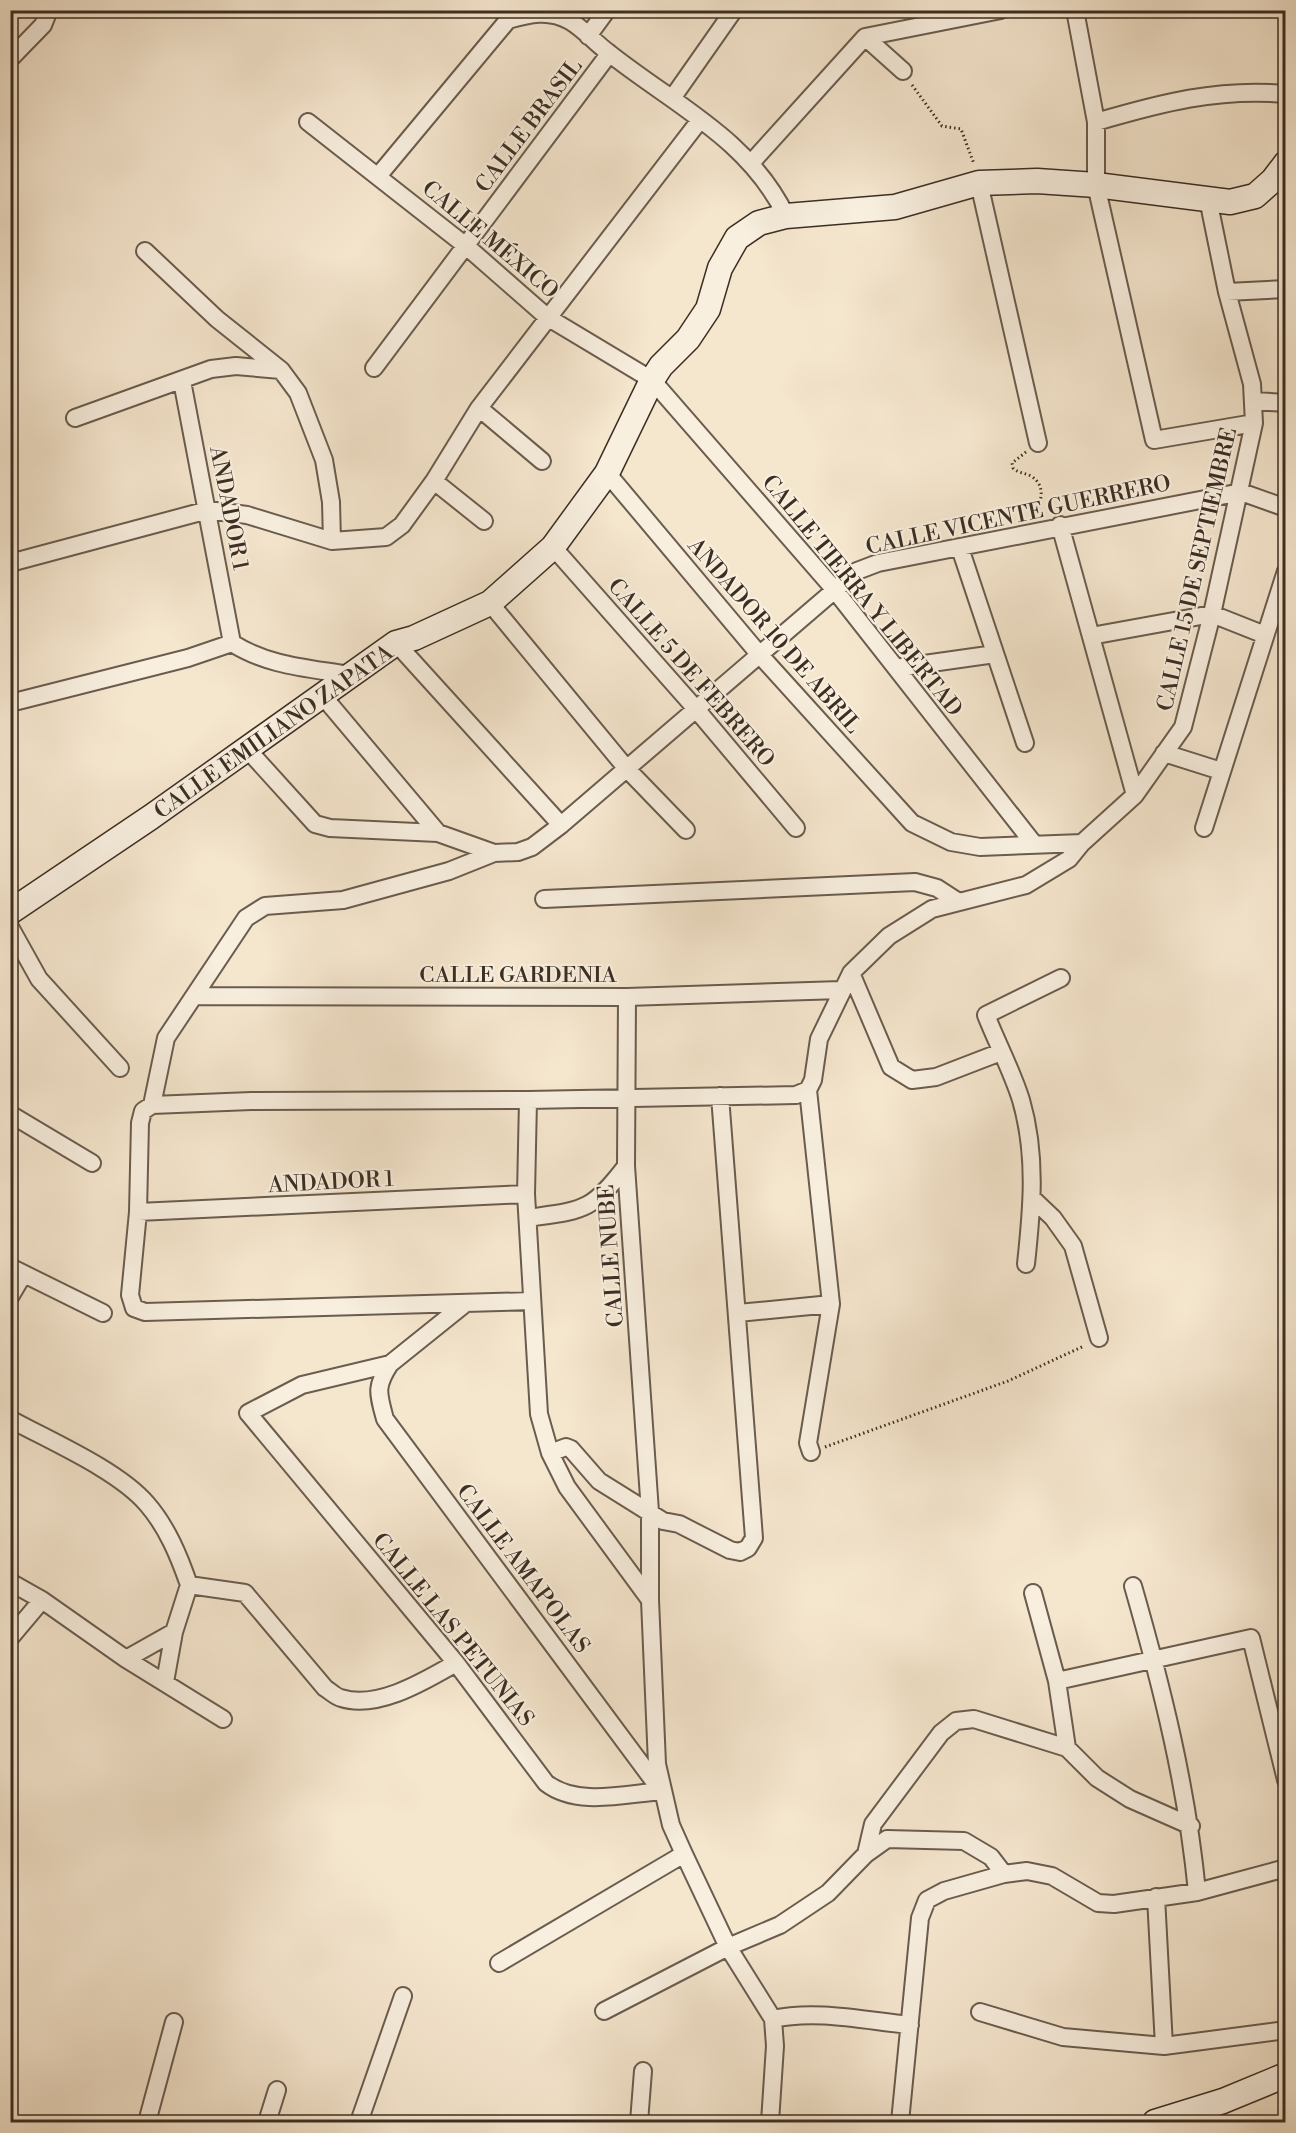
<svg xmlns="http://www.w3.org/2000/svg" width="1296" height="2133" font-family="'Libre Bodoni',serif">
  <rect width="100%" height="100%" fill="#f5e6ce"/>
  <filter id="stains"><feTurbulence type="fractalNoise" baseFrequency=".00333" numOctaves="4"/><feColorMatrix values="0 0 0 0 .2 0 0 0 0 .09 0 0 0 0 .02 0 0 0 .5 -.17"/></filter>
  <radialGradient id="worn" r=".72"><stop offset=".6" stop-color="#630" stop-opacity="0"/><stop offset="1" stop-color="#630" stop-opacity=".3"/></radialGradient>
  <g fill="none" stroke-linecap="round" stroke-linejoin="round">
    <defs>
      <path id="street" d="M1075 10 1096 122V185L1154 440 1254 423
        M588 36 607 10
        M865 37 1001 10
        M865 37 903 71
        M10 59 43 25 49 10
        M673 97 734 10
        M308 122 466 246 547 317 652 380 834 589 1034 844
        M1096 122C1161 103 1217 88 1286 94
        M752 162 865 37
        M379 175 508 20C529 14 549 9 570 21 584 29 595 43 609 53 673 104 749 139 786 216
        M979 183 1038 443
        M145 251 217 319 281 370 298 393 324 460 331 502 332 541
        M1227 292 1286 289
        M374 368 609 54
        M182 381 232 643
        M1254 401 1286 403
        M479 408 542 461
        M75 418 211 369 236 366 281 370
        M607 473 759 654 912 823 951 842 980 847 1082 843
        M434 481 484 521
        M1060 525 1135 795
        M553 547 696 709 796 828
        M960 548 1025 743
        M10 563 208 510 247 515 332 541 386 537 402 525 434 481 479 408 700 120
        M490 603 627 769 686 830
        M1091 636 1212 614 1265 635
        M396 643 561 825
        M896 668 995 654
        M322 695 438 833
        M10 701H18L188 658 232 643C268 666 308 668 349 675
        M247 749 315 824 330 828 438 833 494 853 518 852 532 847 561 825 857 571 878 563 1241 492 1286 508
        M1164 753 1221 771
        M1204 828 1286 571
        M544 899 915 882 937 888 957 901
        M10 927 39 979 120 1068
        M851 973 891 1067 912 1080 936 1077 1001 1052
        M194 996 627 997 841 990
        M627 997 626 1166 650 1512V1600L657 1764 671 1825 684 1854 728 1947 773 2019 775 2046 770 2122
        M528 1100 526 1194 539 1414 550 1453 567 1487 650 1600
        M152 1105 166 1038 246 918 265 906 343 900 449 871 494 853
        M10 1114 92 1163
        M1033 1199 1053 1218 1073 1246 1099 1338
        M138 1212 526 1194
        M528 1218C583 1210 591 1212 626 1166
        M1026 1264C1032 1208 1037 1155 1021 1100 1012 1071 997 1043 986 1015L1061 978
        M10 1267 103 1313
        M10 1297 23 1275
        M532 1301 145 1312 134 1308 130 1295 138 1212 140 1123 143 1111 152 1105 251 1101 528 1100 796 1095 808 1090
        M466 1303 390 1364 302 1385 248 1413 456 1663 546 1783C577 1807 624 1794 662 1791
        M738 1313 831 1304
        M390 1364C375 1387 378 1393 385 1419L659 1788
        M10 1419C50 1441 118 1470 147 1504 167 1527 179 1556 189 1585L245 1593 325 1688C330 1691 336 1697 341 1698 378 1710 426 1680 456 1663
        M811 1452 808 1443 831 1304 808 1090 813 1080 819 1039 851 973 889 936 932 909 1026 885 1069 859 1082 843 1135 795 1183 727 1212 614 1254 423 1252 384 1227 292 1208 199
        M550 1453 566 1447 571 1449 599 1481 663 1521 679 1524 730 1550 740 1552 748 1548 754 1538 720 1096
        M10 1582 42 1600 126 1659 223 1719
        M1133 1586C1162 1687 1187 1787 1197 1892
        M1033 1593 1057 1681 1067 1748
        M10 1638 42 1600
        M126 1659 174 1632
        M1057 1681 1251 1638 1286 1780
        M165 1682 174 1632 189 1585
        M866 1854 873 1824 941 1733 956 1721 974 1719 1067 1748 1097 1778 1130 1799 1191 1826
        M1156 1897 1164 2046
        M499 1963 684 1854
        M604 2011 728 1947 780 1925 828 1893 866 1854 887 1839 964 1841 991 1857 1004 1874
        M980 2012 1063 2037 1164 2046 1286 2030
        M773 2019C816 2009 867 2021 910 2025
        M147 2122 174 2022
        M267 2122 277 2090
        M359 2122 403 1996
        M639 2122 643 2071
        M900 2122 920 1918 927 1900 944 1891 1004 1874 1027 1871 1052 1876 1098 1903 1114 1904 1197 1892 1286 1868"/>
      <path id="secondary" d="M10 912 151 817 396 643 414 638 490 603 553 547 607 473 652 380 661 366 688 339 708 309 720 268 737 238 759 223 786 216 895 207 979 183 1037 181 1096 185 1230 202 1255 196 1273 180 1286 163
        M1155 2122 1223 2101 1286 2075"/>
    </defs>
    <!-- street casing -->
    <use href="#street" stroke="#6a5c4e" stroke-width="20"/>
    <!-- secondary casing -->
    <use href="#secondary" stroke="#3c2e23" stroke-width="27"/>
    <!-- path -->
    <path stroke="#3c2e23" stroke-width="3" stroke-dasharray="1.5 3" stroke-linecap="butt" d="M912 85 942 126 961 129 974 164
      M1026 452 1012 463 1013 468C1018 473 1025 473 1031 476 1047 486 1041 503 1034 516
      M825 1447 1008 1381 1084 1346"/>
    <!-- street -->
    <use href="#street" stroke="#f8efdf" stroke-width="16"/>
    <!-- secondary -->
    <use href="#secondary" stroke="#f8efdf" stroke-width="24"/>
  </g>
  <g text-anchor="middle" stroke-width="4.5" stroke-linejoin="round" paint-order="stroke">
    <!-- street labels -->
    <g font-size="22" fill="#3c2e23" stroke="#f8efdf">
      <text transform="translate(528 125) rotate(-53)" y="8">CALLE BRASIL</text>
      <text transform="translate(491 239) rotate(40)" y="8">CALLE MÉXICO</text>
      <text transform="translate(230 508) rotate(79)" y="8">ANDADOR 1</text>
      <text transform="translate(1018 514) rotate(-12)" y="8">CALLE VICENTE GUERRERO</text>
      <text transform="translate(1196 569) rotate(-77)" y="8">CALLE 15 DE SEPTIEMBRE</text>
      <text transform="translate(863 595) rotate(51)" y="8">CALLE TIERRA Y LIBERTAD</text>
      <text transform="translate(775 635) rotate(49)" y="8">ANDADOR 10 DE ABRIL</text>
      <text transform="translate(692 672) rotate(49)" y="8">CALLE 5 DE FEBRERO</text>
      <text transform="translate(273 731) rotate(-35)" y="8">CALLE EMILIANO ZAPATA</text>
      <text x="518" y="982">CALLE GARDENIA</text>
      <text transform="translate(331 1181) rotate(-3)" y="8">ANDADOR 1</text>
      <text transform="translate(610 1256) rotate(-94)" y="8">CALLE NUBE</text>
      <text transform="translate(524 1568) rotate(53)" y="8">CALLE AMAPOLAS</text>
      <text transform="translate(454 1629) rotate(51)" y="8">CALLE LAS PETUNIAS</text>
    </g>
  </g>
  <!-- margin -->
  <rect width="1296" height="2133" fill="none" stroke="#f5e6ce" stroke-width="36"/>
  <rect x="12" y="12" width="1272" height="2109" fill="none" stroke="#3c2e23" stroke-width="3"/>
  <rect x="18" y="18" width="1260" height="2097" fill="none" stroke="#3c2e23" stroke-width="1.5"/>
  <rect width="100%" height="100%" filter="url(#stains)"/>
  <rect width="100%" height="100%" fill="url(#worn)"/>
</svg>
